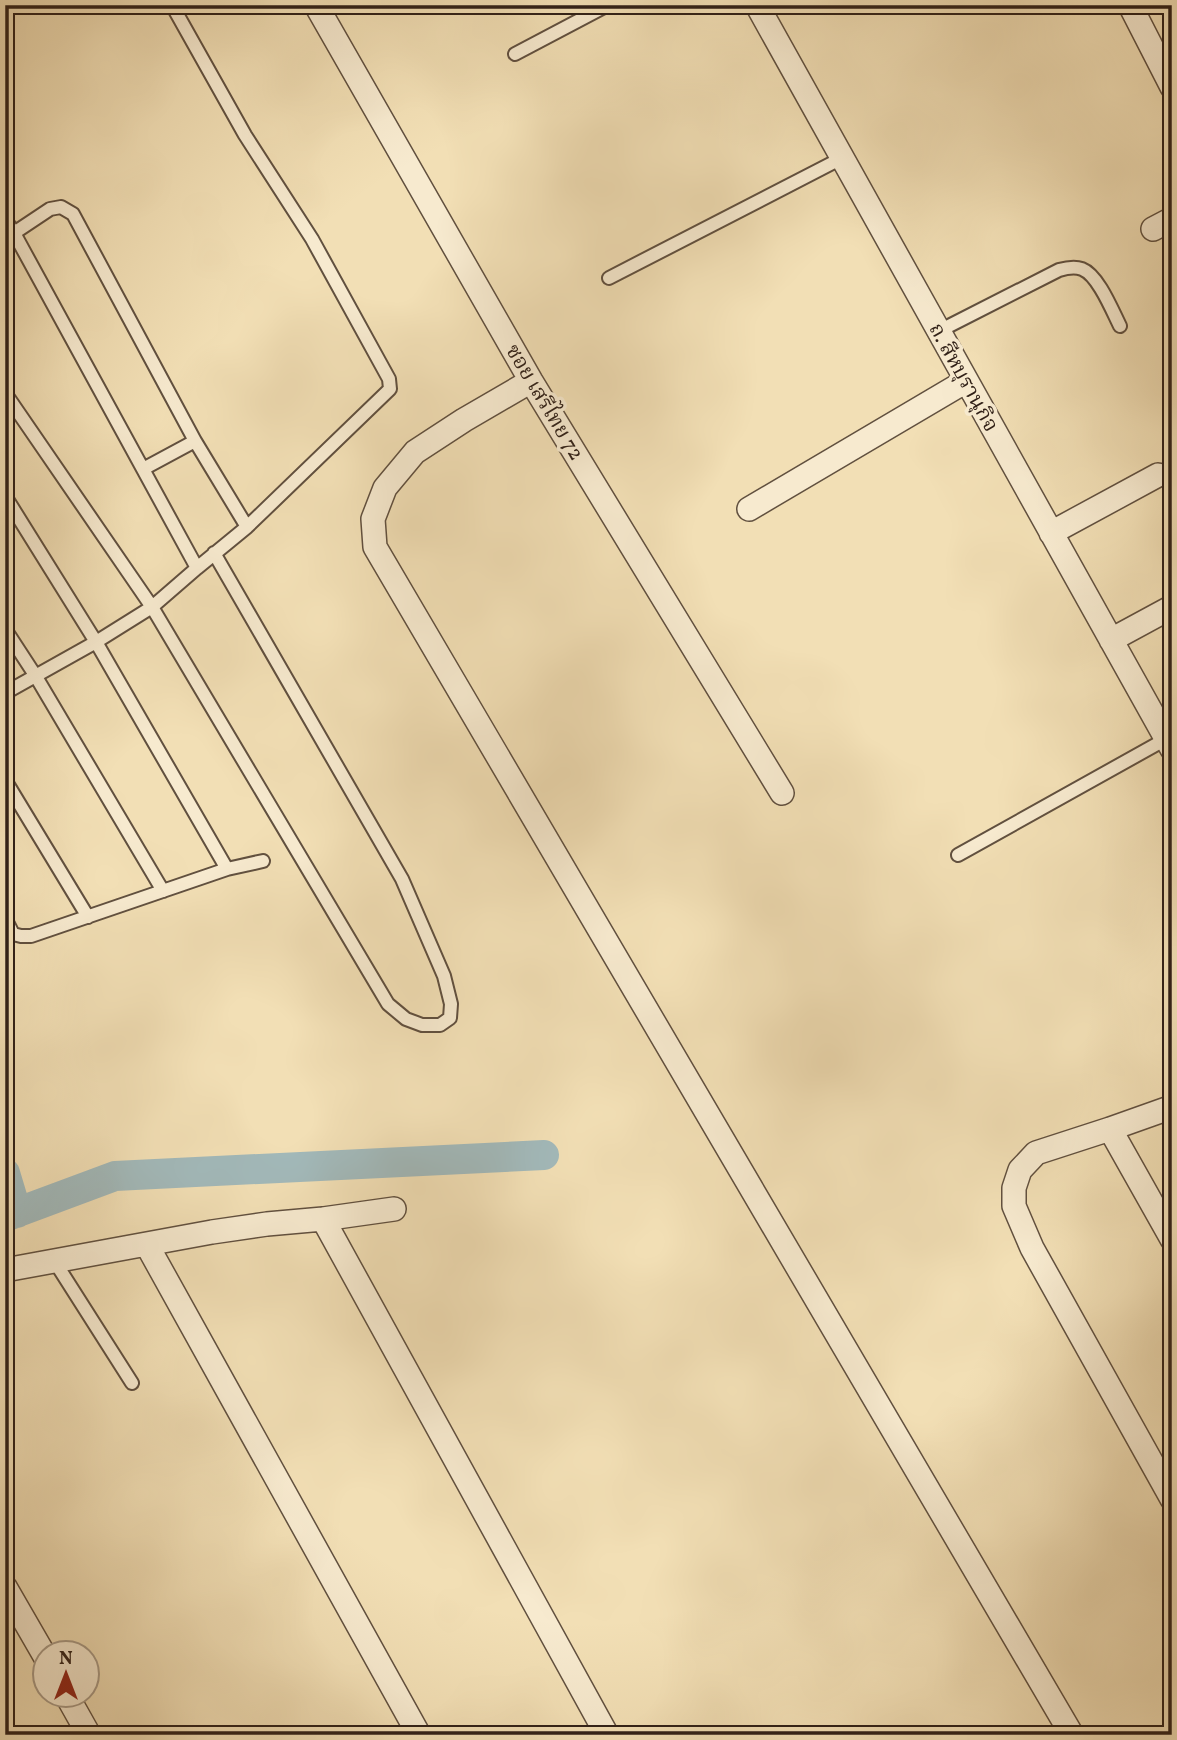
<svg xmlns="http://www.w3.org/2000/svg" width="1177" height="1740" font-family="Vollkorn,'Noto Serif Thai',serif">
  <rect width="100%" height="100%" fill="#f2dfb5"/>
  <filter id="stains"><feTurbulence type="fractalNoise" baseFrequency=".00286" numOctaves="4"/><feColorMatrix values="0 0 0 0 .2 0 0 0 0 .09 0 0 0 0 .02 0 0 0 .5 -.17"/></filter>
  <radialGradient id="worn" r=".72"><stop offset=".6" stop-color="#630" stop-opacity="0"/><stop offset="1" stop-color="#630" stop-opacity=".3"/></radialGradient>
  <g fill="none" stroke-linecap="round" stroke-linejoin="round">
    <!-- canal -->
    <path stroke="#a2b9ba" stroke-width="30" d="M5 1173 17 1213
      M5 1217 115 1176 544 1155"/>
    <defs>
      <path id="service" d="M172 5 245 135 312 239 389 379 390 389 247 527 195 441 73 214 61 207 50 209 14 233 197 568
        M515 54 608 5
        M5 219 14 233
        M609 278 842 158
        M939 331 1059 270C1066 268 1074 266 1082 269 1098 275 1112 310 1120 326
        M5 393 152 607 388 1004 406 1019 422 1025H440L450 1018 451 1004 444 976 402 879 214 553
        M143 469 195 441
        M5 496 96 642 227 869 31 936H21L13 934 5 918
        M5 629 35 675 163 891
        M5 693 96 642 152 607 197 568 247 527
        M5 780 88 917
        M958 855 1166 739
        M227 869 263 861
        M55 1262 132 1383"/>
      <path id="minor" d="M316 5 531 381 782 793
        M757 5 1172 749
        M1130 5 1172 87
        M1153 229 1172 219
        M531 381 464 420 415 452 385 488 373 519 375 547 1072 1735
        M749 509 966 381
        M1051 533 1158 475
        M1111 640 1172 607
        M1172 1107 1110 1129 1172 1239
        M1110 1129 1036 1153 1020 1170 1014 1188V1206L1032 1248 1172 1499
        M323 1219 607 1735
        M147 1245 419 1735
        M5 1270 212 1232 267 1224 323 1219 394 1209
        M5 1587 46 1658
        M66 1694 89 1735"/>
    </defs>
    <!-- service casing -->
    <use href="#service" stroke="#61503f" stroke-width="16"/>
    <!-- minor casing -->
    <use href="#minor" stroke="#61503f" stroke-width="26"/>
    <!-- service -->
    <use href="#service" stroke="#f7eacf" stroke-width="12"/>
    <!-- minor -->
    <use href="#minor" stroke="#f7eacf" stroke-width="23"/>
  </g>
  <g text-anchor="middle" stroke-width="7" stroke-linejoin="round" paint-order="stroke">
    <!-- street labels -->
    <g font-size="21" fill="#312118" stroke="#f7eacf">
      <text transform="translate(964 377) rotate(61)" y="7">ถ. สีหบุรานุกิจ</text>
      <text transform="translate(545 402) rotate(59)" y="7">ซอย เสรีไทย 72</text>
    </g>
  </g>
  <!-- margin -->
  <rect width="1177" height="1740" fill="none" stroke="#f2dfb5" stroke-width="28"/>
  <rect x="7" y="7" width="1163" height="1726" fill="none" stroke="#312118" stroke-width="3.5"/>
  <rect x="14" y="14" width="1149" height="1712" fill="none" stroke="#312118" stroke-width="2"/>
  <!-- north arrow -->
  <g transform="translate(66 1674)"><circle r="33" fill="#f7eacf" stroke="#a89a86" stroke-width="2"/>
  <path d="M0-5L12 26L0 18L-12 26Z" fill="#8f2418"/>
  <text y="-10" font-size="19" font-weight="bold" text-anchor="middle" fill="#312118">N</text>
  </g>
  <rect width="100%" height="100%" filter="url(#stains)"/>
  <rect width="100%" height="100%" fill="url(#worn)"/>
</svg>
